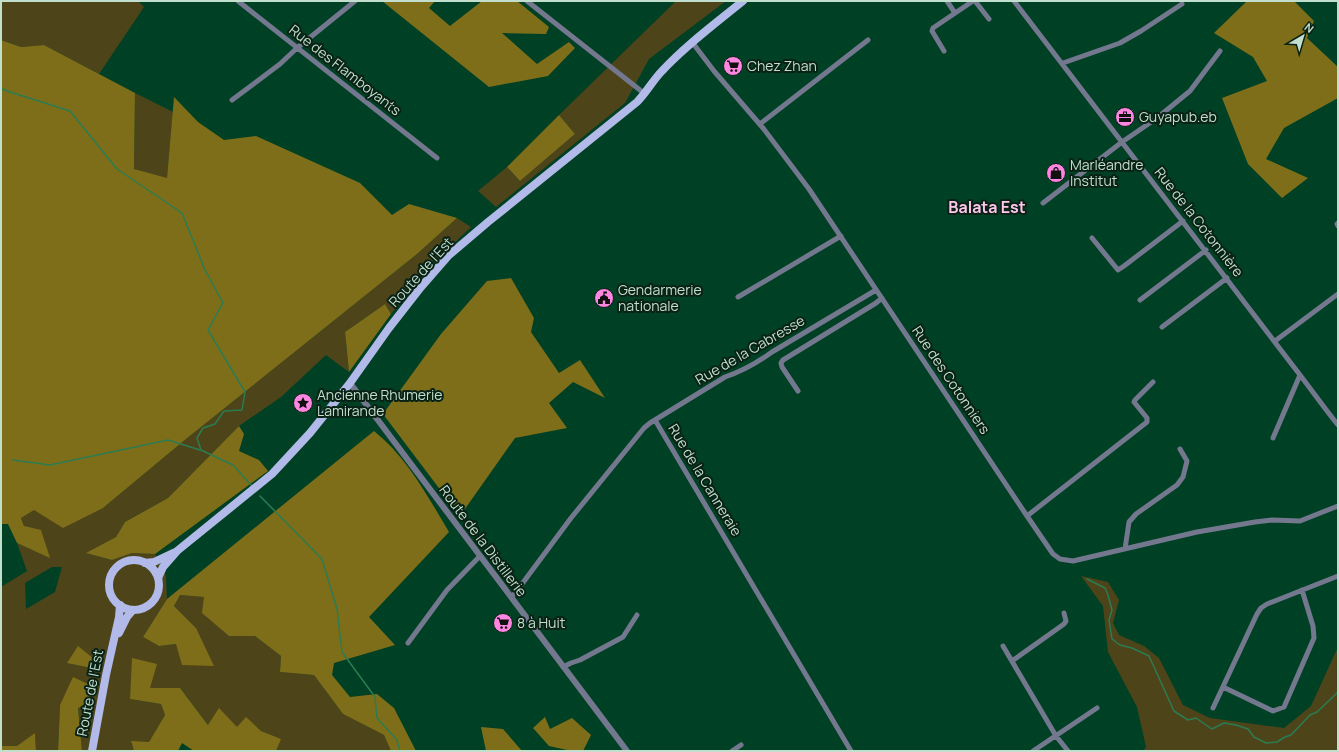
<svg xmlns="http://www.w3.org/2000/svg" width="1339" height="752" font-family="Manrope,sans-serif">
  <rect width="100%" height="100%" fill="#004024"/>
  <!-- green -->
  <path fill="#4d441a" fill-rule="evenodd" d="M1 1H138L144 7 99 74 44 45 21 47 1 40Z
    M676 1H726L649 59 625 103 496 207 478 191 507 167 520 181 575 134 559 115Z
    M135 93 173 112 167 179 134 169Z
    M457 218 471 227 430 266 391 314 385 304 345 332 349 372 326 355 281 397 239 426 168 498 125 522 116 537 87 553 112 560 132 553 155 554 166 576 167 599 143 637 159 646 176 644 196 628 174 606 180 595 204 597 229 636H255L281 656 280 672 314 675 343 714 384 735 391 751H276L280 739 261 731 246 718 237 728 209 726 180 688H150L133 658 130 699 161 704 165 715 149 742H131L134 751H82L78 708 60 705 58 751H36L35 734 17 746H1V587L27 571 17 543 49 557 24 526 21 518 34 509 103 508 186 439 417 254ZM52 567H62L55 592 26 609 25 583Z
    M1081 576 1108 582 1119 600 1113 623 1119 635 1144 646 1159 658 1183 705 1210 718 1284 728 1311 706 1338 647V751H1143L1146 747 1137 707 1108 652 1103 606Z"/>
  <!-- forest -->
  <path fill="#7f6e19" d="M382 1H435L429 8 450 26 482 1H517L549 27 546 34 502 33 537 64 569 42 575 48 548 76 489 87Z
    M1247 1H1294L1314 21 1307 38 1338 67V98L1284 128 1266 159 1308 178 1282 198 1248 164 1222 98 1267 81 1253 57 1214 33Z
    M1 40 21 47 44 45 135 93 134 169 167 178 174 97 198 122 224 140 256 136 360 183 392 215 409 204 457 218 417 254 186 439 103 508 63 528 34 510 21 518 24 526 41 530 50 558 17 543 8 524H1Z
    M559 115 575 134 520 181 507 167Z
    M511 278 534 318 531 332 559 373 580 360 605 398 573 382 549 403 567 428 515 438 460 516 383 414 441 334 487 281Z
    M385 304 391 314 349 372 345 332Z
    M239 426 244 434 239 451 259 460 268 471 155 554 132 553 112 560 86 553 116 537 125 522 168 498Z
    M374 431C407 457 428 497 449 532L369 617 395 645 334 663 332 675 350 697 377 694 394 708 416 751H391L384 735 343 714 314 675 280 672 281 656 255 636H229L202 613 204 597 180 595 174 606 196 628 214 666 182 665 176 644 159 646 143 637 167 599Z
    M78 646 99 663 97 669 67 663Z
    M132 658 157 664 150 688H180L208 725 219 708 237 727 246 717 261 731 281 739 276 751H194L182 743 178 751H134L131 741 149 742 165 715 161 704 130 699Z
    M73 677 92 686 91 703 78 708 82 751H58L60 705Z
    M545 717 550 729 572 718 591 735 583 751H568L567 750 549 746 533 728Z
    M481 727 503 729 522 751H486Z
    M35 733 36 751H1V746H17Z"/>
  <g fill="none" stroke-linecap="round" stroke-linejoin="round">
    <!-- stream -->
    <path stroke="#2c7c52" stroke-width="1.5" d="M1 88 7 91 70 111 117 169 182 213 205 270 223 303 208 330 245 392 242 410 224 411 215 424 203 428 197 438 201 450 233 465 251 485
      M13 460 50 465 168 440 200 450
      M260 496 322 559 337 609 342 652 375 697 377 718 397 740 400 751
      M1087 579 1105 588 1108 595 1112 610 1109 620 1112 639 1120 645 1132 648 1149 656 1174 711 1188 720 1196 718 1212 729 1224 723 1236 725 1248 729 1254 737 1266 743 1277 742 1285 737 1291 735 1310 715 1317 712 1338 692"/>
    <!-- minor -->
    <path stroke="#74788f" stroke-width="5" d="M238 1 437 158
      M527 1 645 94
      M947 1 955 13
      M975 1 989 19
      M1014 1 1300 375 1273 438
      M692 42 714 71 763 128 809 189 1027 516 1053 554 1060 559 1073 561 1197 532 1255 522 1272 520 1300 521 1338 506
      M944 51 932 31 933 28 973 1
      M1063 63 1120 43 1141 31 1182 4
      M232 100 280 64 297 48 355 1
      M760 124 868 40
      M1043 203 1122 142 1157 118 1190 91 1220 51
      M1338 223 1337 224 1338 226
      M1092 238 1118 270 1124 266 1183 221
      M738 297 841 236
      M1140 300 1206 250
      M1162 327 1227 278
      M1275 341 1338 294
      M1300 375C1313 392 1325 409 1338 425
      M798 391 782 367 781 363 783 360 876 303 882 298
      M655 420 851 751
      M1027 516 1147 422V418L1134 402 1135 400 1153 382
      M1125 549 1129 522 1136 514 1177 485 1183 477 1187 461 1180 449
      M511 597 516 592 571 518 644 428 650 423 725 377C743 371 757 363 772 352L876 290
      M408 643 447 590 480 556
      M1003 646 1056 736 1068 751
      M1012 661 1064 624 1066 621 1064 613
      M563 667 571 663 580 660 623 637 637 615
      M1223 687 1273 711 1284 707 1314 638 1313 626 1302 590
      M1213 708 1257 614 1261 608 1267 604 1338 576
      M732 751 741 745
      M1033 751 1097 708"/>
    <!-- tertiary -->
    <path stroke="#74788f" stroke-width="6" d="M350 383 627 751"/>
    <!-- primary -->
    <path stroke="#b2bae9" stroke-width="8" d="M109 585a25 25 0 1 1 50 0a25 25 0 1 1-50 0Z
      M145 563 154 562 173 553
      M158 578 163 567 177 551 272 474 310 433 350 383 389 328 421 287 448 256 488 222 637 102C647 92 653 80 662 71 686 45 716 23 743 1
      M119 633 127 617 133 610
      M92 751 106 675 119 617 120 605"/>
  </g>
  <!-- icons -->
  <defs>
    <symbol id="supermarket-disc" viewBox="-11 -11 22 22"><circle r="9.5" fill="#fe86e0" stroke="#0a2215"/><path d="M-6-5.5h2.5l.6 2H6L4.5 2H-2.5L-4.4-4H-6ZM-1.5 3.2a1.3 1.3 0 1 0 .1 0ZM3 3.2a1.3 1.3 0 1 0 .1 0Z" fill="#111"/></symbol>
    <symbol id="office-disc" viewBox="-11 -11 22 22"><circle r="9.5" fill="#fe86e0" stroke="#0a2215"/><path d="M-6-3h4V-5.5h4V-3h4V5H-6ZM-1-4.5V-3h2v-1.5ZM-6 0V1H6V0Z" fill="#111"/></symbol>
    <symbol id="shop-disc" viewBox="-11 -11 22 22"><circle r="9.5" fill="#fe86e0" stroke="#0a2215"/><path d="M-5-2.5h2.3a2.7 3.5 0 0 1 5.4 0H5L5.5 6h-11ZM-1.5-2.5h3a1.5 2.3 0 0 0-3 0Z" fill="#111"/></symbol>
    <symbol id="civic-disc" viewBox="-11 -11 22 22"><circle r="9.5" fill="#fe86e0" stroke="#0a2215"/><path d="M-.6-6.5H3V-4.5H.6V-3L4-1V1h2V6H-6V1h2V-1L-.6-3ZM-1.2 2.5V6h2.4V2.5Z" fill="#111"/></symbol>
    <symbol id="sight-disc" viewBox="-11 -11 22 22"><circle r="9.5" fill="#fe86e0" stroke="#0a2215"/><path d="M0-6L1.8-2.2L6-1.7L2.9 1.2L3.7 5.4L0 3.3L-3.7 5.4L-2.9 1.2L-6-1.7L-1.8-2.2Z" fill="#111"/></symbol>
  </defs>
  <g fill-rule="evenodd">
    <use href="#supermarket-disc" x="722" y="55" width="22" height="22"/>
    <use href="#office-disc" x="1114" y="106" width="22" height="22"/>
    <use href="#shop-disc" x="1045" y="162" width="22" height="22"/>
    <use href="#civic-disc" x="593" y="287" width="22" height="22"/>
    <use href="#sight-disc" x="292" y="392" width="22" height="22"/>
    <use href="#supermarket-disc" x="492" y="612" width="22" height="22"/>
  </g>
  <g text-anchor="middle" stroke-width="4" stroke-linejoin="round" paint-order="stroke">
    <!-- poi labels -->
    <g font-size="14" fill="#c2dfcd" stroke="#0a2215" text-anchor="start">
      <text x="747" y="71">Chez Zhan</text>
      <text x="1139" y="122">Guyapub.eb</text>
      <text x="1070" y="170">Marléandre<tspan x="1070" dy="16">Institut</tspan></text>
      <text x="618" y="295">Gendarmerie<tspan x="618" dy="16">nationale</tspan></text>
      <text x="317" y="400">Ancienne Rhumerie<tspan x="317" dy="16">Lamirande</tspan></text>
      <text x="517" y="628">8 à Huit</text>
    </g>
    <!-- street labels -->
    <g font-size="14" fill="#c2dfcd" stroke="#0a2215">
      <text transform="translate(345 70) rotate(38)" y="5">Rue des Flamboyants</text>
      <text transform="translate(1199 222) rotate(52)" y="5">Rue de la Cotonnière</text>
      <text transform="translate(421 272) rotate(-48)" y="5">Route de l'Est</text>
      <text transform="translate(750 350) rotate(-30)" y="5">Rue de la Cabresse</text>
      <text transform="translate(951 380) rotate(56)" y="5">Rue des Cotonniers</text>
      <text transform="translate(705 480) rotate(59)" y="5">Rue de la Canneraie</text>
      <text transform="translate(483 541) rotate(53)" y="5">Route de la Distillerie</text>
      <text transform="translate(90 693) rotate(-79)" y="5">Route de l'Est</text>
    </g>
    <!-- quarter labels -->
    <g font-size="16" font-weight="bold" fill="#ffc7ee" stroke="#0a2215">
      <text x="987" y="213">Balata Est</text>
    </g>
  </g>
  <!-- border -->
  <rect width="1339" height="752" fill="none" stroke="#c2dfcd" stroke-width="4"/>
  <!-- north arrow -->
  <g transform="translate(1303 36) rotate(38)" stroke="#0a2215" stroke-width="3" paint-order="stroke">
  <path d="M0-3L7 15L0 10L-7 15Z" fill="#c2dfcd"/>
  <text y="-6" font-size="11" font-weight="bold" text-anchor="middle" fill="#c2dfcd">N</text>
  </g>
</svg>
